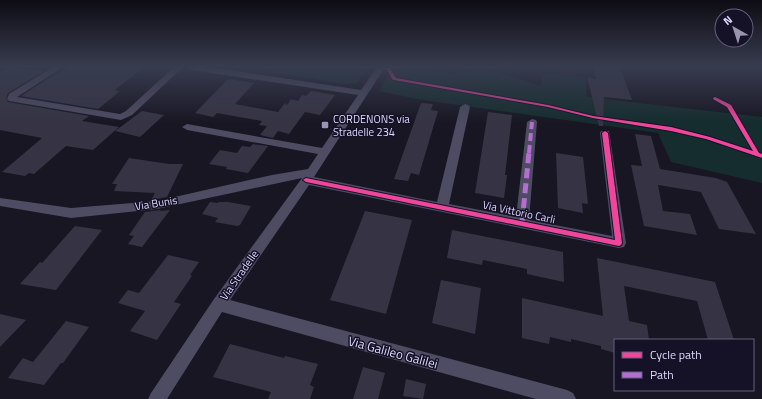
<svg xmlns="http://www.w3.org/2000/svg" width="762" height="399" font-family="'Titillium Web',sans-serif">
  <rect width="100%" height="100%" fill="#181622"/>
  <!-- green -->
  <path fill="#152d2e" d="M239 67H369L357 83 344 84Z
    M393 67H426L433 71 447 74 465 72 472 67H483L540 86 544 73 585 77 587 97 762 117V183L671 162 658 133 423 100 379 91Z"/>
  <!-- building -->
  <path fill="#363444" d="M8 67 44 71 8 93 6 98 8 102 89 116 82 121 119 127 93 150 66 146 34 174 29 173 25 176 2 172 42 138 0 130V72Z
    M69 67H144L115 90 120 91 98 109 21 96 57 73H59Z
    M593 67H620L632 100 604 97 603 126H599L587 77 596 79Z
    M228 79 254 83 235 104 278 112 285 103 287 105 291 99 298 101 302 95 306 96 311 91 335 95 320 115 305 112 289 134 278 131 273 138 260 135 267 126 259 125 262 121 217 113 213 117 195 113Z
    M421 103 433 104 431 110 438 111 419 175 411 173 408 181 394 179Z
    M142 111 164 115 140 137 115 131Z
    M488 112 512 115 505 175H507L504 198 475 193Z
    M635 134 651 136 660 169 716 178 727 182 756 234 719 229 701 192 658 185 663 211 690 214 697 235 644 226 631 165 642 166Z
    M253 144 268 146 248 173 226 169 227 167 209 164 220 150 237 153 242 146 250 147Z
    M556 153 583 157 588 204 582 203 583 213 558 208Z
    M129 158 169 164H183L167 197 151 200 155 193 114 191 117 184H112Z
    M210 202 217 203 219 202H228L251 206 240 225 237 226 215 222 218 218 202 214Z
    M161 210 160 211 170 210 142 247 128 244 134 236 129 235 145 212Z
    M365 211 412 220 386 314 330 300Z
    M75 226 102 230 56 290 20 284 40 262 42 263Z
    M452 230 563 252 564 282 527 274V269L483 260 482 265 447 258Z
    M168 255 199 262 190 275 192 276 174 302 181 304 157 340 130 331 145 311 118 303 128 290 139 293Z
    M597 258 715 282 734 340H708L697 301 624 286 629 321 647 325 649 340H615V353L601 349V346L571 339V342L550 337 549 344 522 338V298L603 316Z
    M441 280 481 288 475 334 432 323Z
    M0 314 26 320 0 347Z
    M66 321 89 327 63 363H61L44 385 8 378 23 358 33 362Z
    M230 344 284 358 285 356 318 364 310 385 314 387 310 399H268L271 392 213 377Z
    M363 367 385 373 378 399H353Z
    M406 379 426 384 423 399 403 396Z"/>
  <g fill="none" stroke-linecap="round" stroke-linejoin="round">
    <!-- street -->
    <path fill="#4d4c62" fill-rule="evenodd" d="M53 67H63L17 97 120 114 126 111 174 67H183L132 115 121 120 9 101 7 99 9 94Z
      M188 67H209L361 90 377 67H385L314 177 437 202 460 107 465 104 468 105 470 107 449 204 516 217 527 122 532 119 536 120 537 122 529 220 612 236 600 133 601 131H609L626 243 624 247 619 248 309 185 230 300 567 390 573 393 576 399H536L222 312 167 399H148L151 393 214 299 302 178 157 209 71 218 0 206V198L71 208 157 201 272 175 308 169 318 154 187 130 182 127 187 124 322 148 358 95 192 70Z"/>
    <!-- quiet-far1 -->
    <path stroke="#b36fd0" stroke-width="4" stroke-dasharray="8 4" stroke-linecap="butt" d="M529 153 532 122"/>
    <!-- quiet -->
    <path stroke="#b36fd0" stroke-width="5" stroke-dasharray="10 5" stroke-linecap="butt" d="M522 223 529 152"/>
    <defs>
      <path id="cycleway" d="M379 67 390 68 396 78 548 105 593 116 671 127 710 137 753 151 727 107 713 99V98L715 97 731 105 759 153 762 154V158L706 139 671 131 593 118 548 107 394 80 392 79 387 70Z
        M605 131 608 133 622 243 621 245 619 246 306 182 303 180 306 178 615 240 602 133Z"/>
    </defs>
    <!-- cycleway casing -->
    <use href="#cycleway" stroke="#151127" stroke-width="2"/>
    <!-- cycleway -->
    <use href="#cycleway" fill="#ed469a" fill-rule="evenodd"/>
  </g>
  <!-- sky -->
  <linearGradient id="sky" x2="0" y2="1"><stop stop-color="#0d0c13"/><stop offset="0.54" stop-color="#373c4f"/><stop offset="1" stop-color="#373c4f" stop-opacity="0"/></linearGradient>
  <rect width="762" height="123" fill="url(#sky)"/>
  <!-- markers -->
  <rect fill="#9895b0" stroke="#151127" stroke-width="1.5" x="321" y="121" width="8" height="8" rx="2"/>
  <g text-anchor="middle" stroke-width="3" stroke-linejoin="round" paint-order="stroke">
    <!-- poi labels -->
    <g font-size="11" fill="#ddd9fd" stroke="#151127" text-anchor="start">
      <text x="333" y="123">CORDENONS via<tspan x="333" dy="13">Stradelle 234</tspan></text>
    </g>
    <!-- street labels -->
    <g font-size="11" fill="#ddd9fd" stroke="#151127">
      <text transform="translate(156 203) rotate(-9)" y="4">Via Bunis</text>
      <text transform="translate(519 212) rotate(12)" y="4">Via Vittorio Carli</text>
      <text transform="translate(239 275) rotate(-55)" y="4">Via Stradelle</text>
    </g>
    <!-- near-street labels -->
    <g font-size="13" fill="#ddd9fd" stroke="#151127">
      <text transform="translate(393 352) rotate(15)" y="5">Via Galileo Galilei</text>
    </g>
  </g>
  <!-- legend -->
  <rect x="614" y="339" width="140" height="52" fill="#151127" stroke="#65617d"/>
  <rect x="622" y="352" width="20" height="6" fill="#ed469a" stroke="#65617d"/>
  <text x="650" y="359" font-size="12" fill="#ddd9fd">Cycle path</text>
  <rect x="622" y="372" width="20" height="6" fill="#b36fd0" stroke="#65617d"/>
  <text x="650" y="379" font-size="12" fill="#ddd9fd">Path</text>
  <!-- north arrow -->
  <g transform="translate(734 28) rotate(321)"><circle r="19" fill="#151127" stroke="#65617d"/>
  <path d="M0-3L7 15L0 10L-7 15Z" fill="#9895b0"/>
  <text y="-6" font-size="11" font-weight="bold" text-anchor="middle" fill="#ddd9fd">N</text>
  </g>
</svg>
